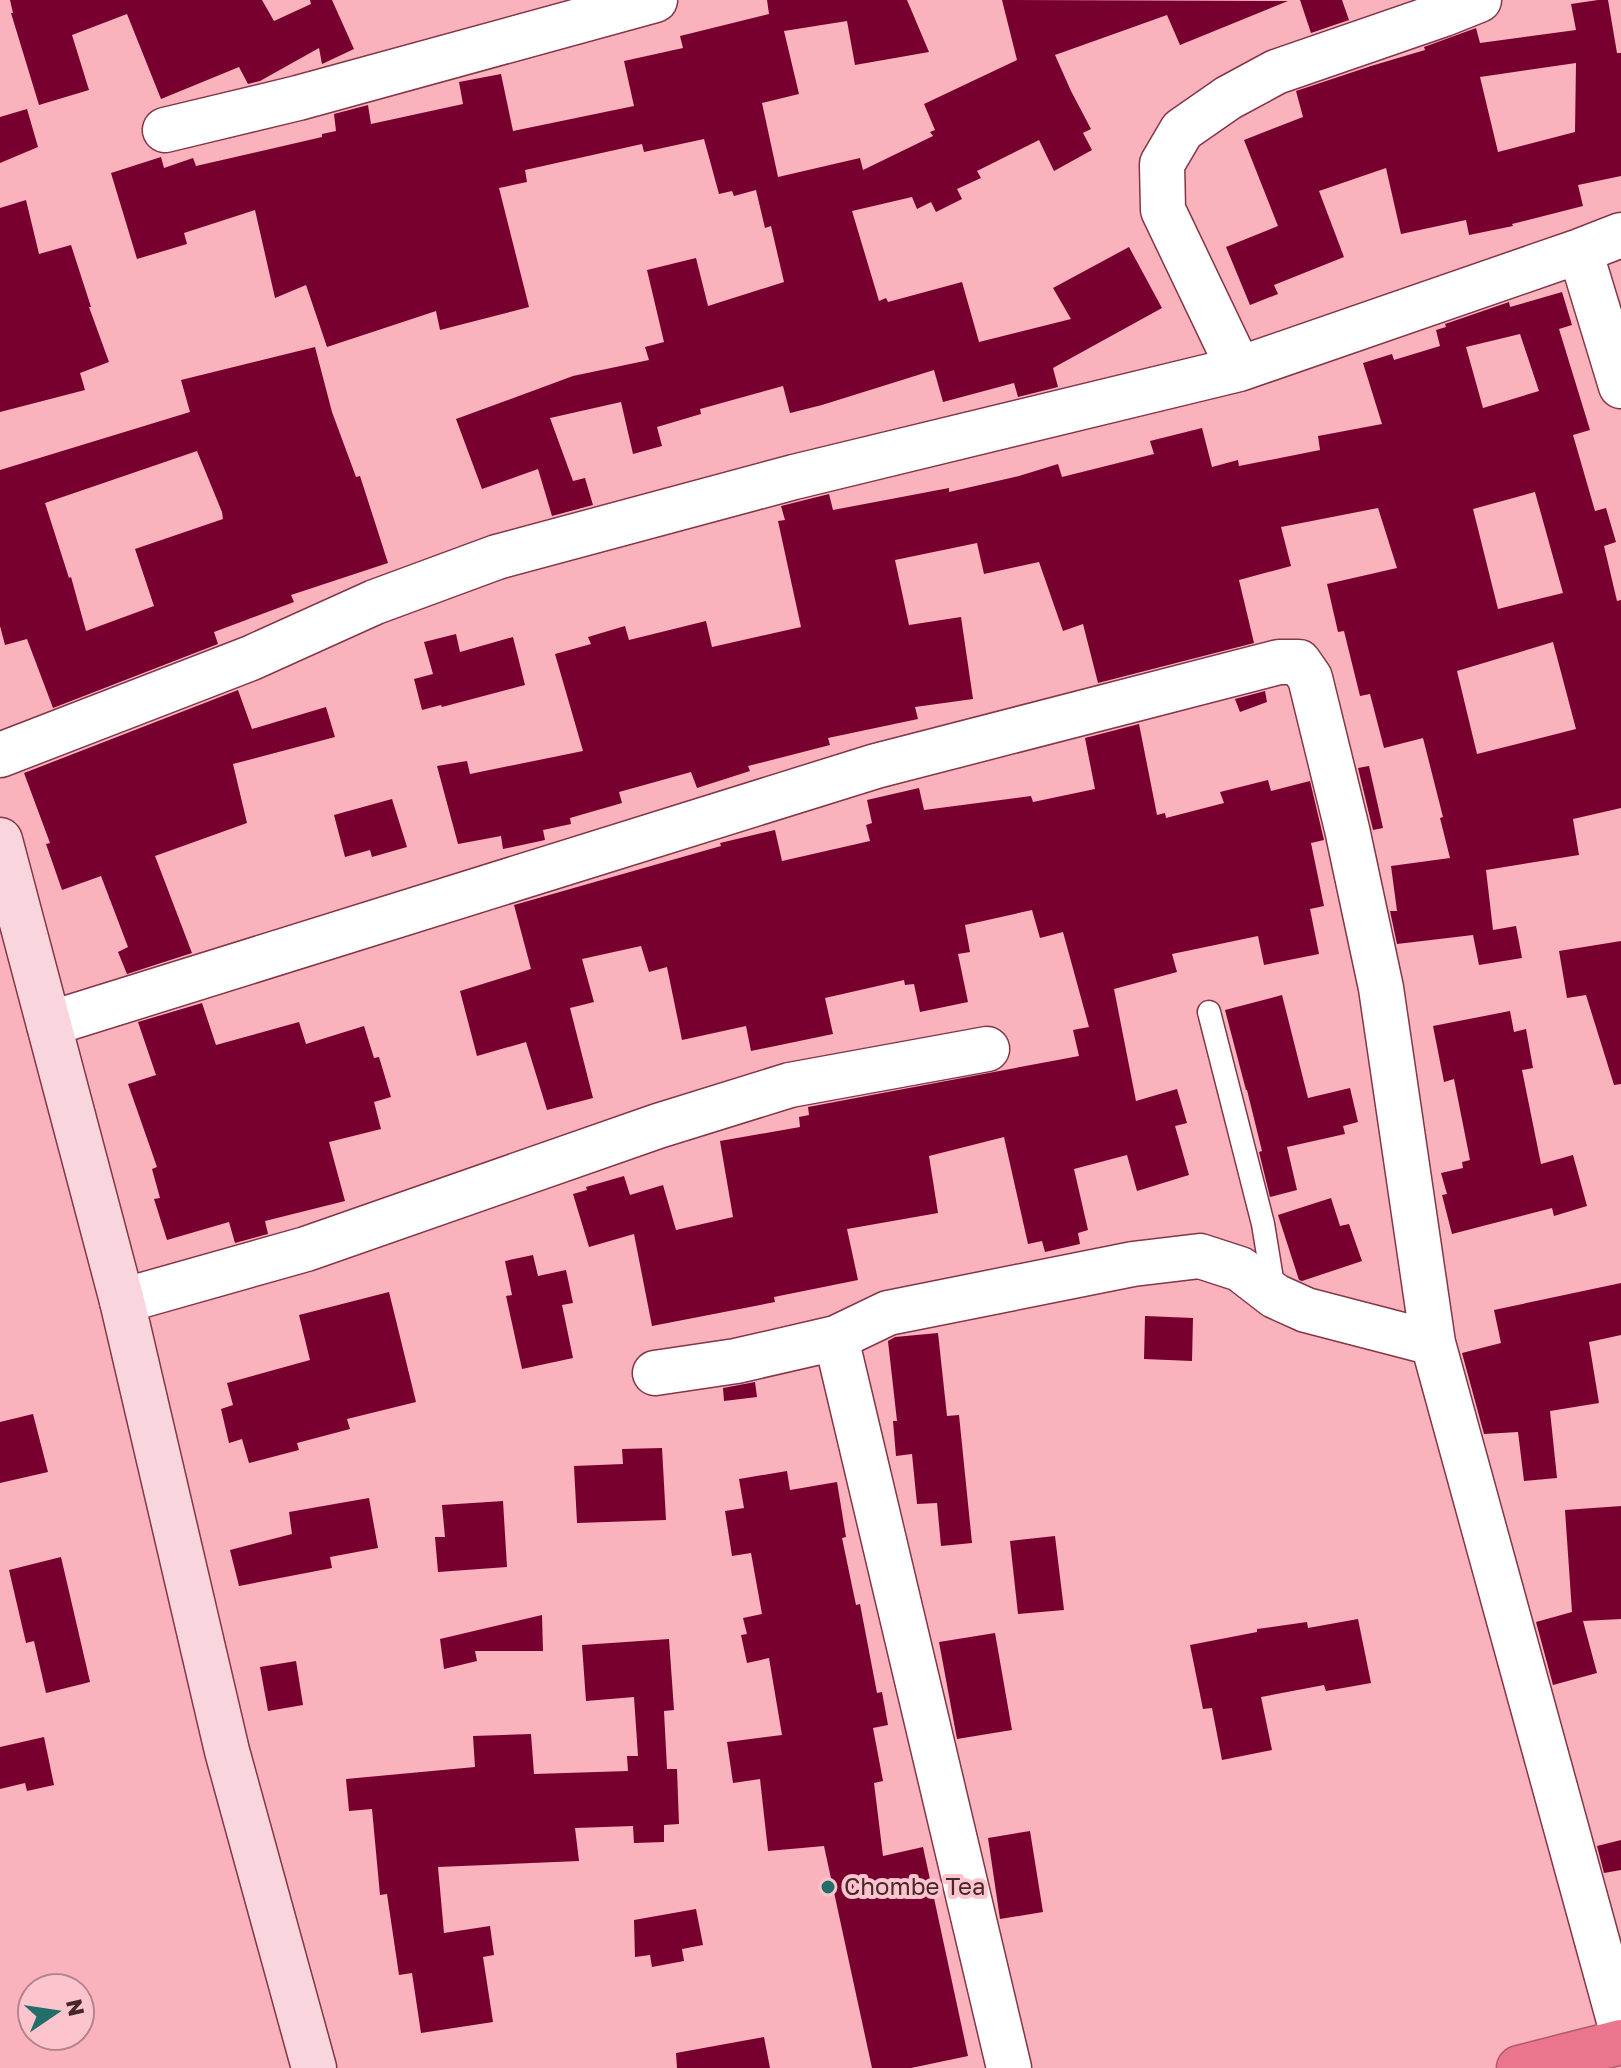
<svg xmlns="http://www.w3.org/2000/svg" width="1621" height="2068" font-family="'Golos Text',sans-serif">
  <rect width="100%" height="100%" fill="#fab2bd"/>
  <!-- building -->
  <path fill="#78002e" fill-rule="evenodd" d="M10 0H262L274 21 311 4 310 0H332L354 49 322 64 319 48 260 81 248 84 239 67 161 99 127 14 72 35 89 90 39 105 11 13H13Z
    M767 0H907L929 52 855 65 847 21 784 31 799 94 762 103 778 177 860 158 863 170 933 136 930 132 935 130 924 104 1017 60 1002 0 1288 1 1180 45 1167 15 1055 55 1071 91 1091 129 1083 133 1092 150 1054 171 1039 140 977 171 981 178 957 189 962 199 936 212 931 202 917 209 912 197 852 211 879 301 886 298 888 302 962 282 979 342 1071 319 1053 288 1129 247 1162 308 1053 368 1058 387 1018 397 1014 383 943 402 934 370 822 405 790 413 783 386 700 409 701 414 657 427 662 446 633 454 621 402 550 418 573 481 585 478 593 505 552 516 538 469 482 489 456 419 573 376 649 360 645 347 664 342 647 270 696 258 708 306 784 282 771 226 765 228 756 190 734 196 732 191 719 194 704 139 644 152 642 144 525 170 527 182 499 188 529 307 440 330 436 311 327 347 306 285 275 298 255 210 184 233 187 244 137 259 111 173 161 157 164 168 193 158 196 166 322 137V134L336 131 334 114 368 105 371 124 463 104 459 82 501 74 513 131 634 106 624 61 683 48 680 36 769 14Z
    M1300 0H1342L1349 20 1311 33Z
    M1598 0H1608L1617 53H1621V176L1578 185 1583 206 1512 224 1513 226 1469 235 1466 220 1401 234 1386 168 1319 191 1344 257 1274 285 1278 294 1250 305 1226 247 1278 226 1244 140 1303 117 1296 91 1371 66 1425 50 1424 47 1476 28 1480 43 1576 30 1571 4ZM1576 63 1575 132 1498 152 1480 77Z
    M27 109 38 147 0 163V117Z
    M26 200 39 254 71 245 91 307H89L109 362 80 373 85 390 0 412V208Z
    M1562 292 1572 325 1559 329 1590 430 1573 435 1595 511 1606 508 1616 542 1604 546 1617 601 1621 600V808L1573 819 1579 855 1486 870 1493 930 1516 926 1522 958 1479 965 1473 935 1397 944 1390 911H1397L1391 866 1450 858 1440 818 1443 817 1423 738 1384 748 1370 694 1360 696 1344 631 1338 632 1327 584 1397 568 1378 508 1281 527 1291 566 1239 580 1254 643 1098 683 1083 624 1063 631 1039 562 984 574 977 543 895 560 909 625 961 617 973 699 915 707 918 719 828 738 830 745 748 766 750 771 697 788 691 772 619 792 622 803 570 818 571 824 543 830 545 840 503 849 501 836 458 844 437 766 467 761 470 774 583 751 555 654 591 644 588 637 625 626 629 640 706 621 712 647 801 627 778 521 785 520 781 506 829 494 833 510 949 488V492L1019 476 1058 464 1062 477 1154 454 1150 441 1202 428 1212 467 1238 460 1239 466 1320 450 1318 436 1382 424 1363 363 1392 354 1394 360 1440 346 1436 330 1446 327 1445 324 1509 302 1510 307ZM1520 334 1539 391 1483 408 1466 347ZM1535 492 1563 593 1498 609 1473 509ZM1553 642 1576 729 1477 754 1457 671Z
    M315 347 332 412 356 477 360 476 388 563 291 595 294 602 214 632 218 644 53 708 27 639 5 645 0 626V470L190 412 181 380ZM197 451 222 512 223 519 135 549 154 606 86 631 71 577 69 578 45 503Z
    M456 634 460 652 513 637 525 685 442 707 441 705 422 710 414 679 433 674 424 642Z
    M238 690 252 729 326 707 335 737 233 764 247 823 155 856 192 953 127 974 118 952 128 947 101 876 62 890 46 844 50 843 24 773Z
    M1265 691 1267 702 1240 712 1235 699Z
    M1139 724 1157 815 1165 813 1166 818 1224 803 1220 792 1268 780 1271 791 1310 781 1324 840 1311 843 1324 906 1310 909 1319 954 1264 965 1258 936 1172 954 1177 972 1114 989 1136 1101 1177 1089 1187 1123 1175 1126 1189 1175 1137 1191 1127 1155 1074 1169 1088 1230 1078 1233 1080 1244 1045 1252 1042 1241 1028 1244 1004 1137 929 1156 938 1213 847 1229 858 1280 774 1297 775 1302 652 1326 634 1234 589 1247 573 1194 587 1190 586 1187 624 1176 630 1195 663 1185 676 1230 733 1217 720 1141 800 1127 799 1117 809 1115 808 1107 1079 1056 1073 1030 1089 1027 1063 932 1040 938 1032 910 965 925 970 952 958 954 968 1002 920 1012 914 984 905 985 904 980 825 998 833 1034 751 1051 746 1026 682 1040 667 967 649 972 641 946 582 959 594 1002 570 1008 593 1098 547 1110 526 1042 477 1056 460 991 531 969 514 905 721 846 720 843 775 830 782 861 870 841 866 825 872 823 867 800 919 788 924 810 1031 796 1033 802 1095 789 1085 738Z
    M1369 766 1383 828 1373 830 1358 768Z
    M392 799 407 847 372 857 370 850 345 857 334 815Z
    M1621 941V1084L1614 1085 1586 995 1567 998 1559 951Z
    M1282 995 1308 1098 1350 1088 1358 1122 1343 1126 1345 1134 1287 1147 1297 1190 1270 1197 1259 1152 1262 1151 1247 1090H1246L1225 1010Z
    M202 1003 216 1045 299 1022 306 1044 364 1026 374 1058 379 1057 391 1097 374 1102 381 1129 329 1142 345 1201 265 1221 268 1234 235 1243 229 1222 167 1240 154 1199 160 1198 152 1169 157 1167 128 1084 156 1075 138 1022Z
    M1510 1011 1514 1032 1526 1029 1533 1068 1522 1070 1541 1164 1573 1155 1587 1206 1554 1216 1552 1208 1452 1234 1442 1195 1447 1194 1441 1173 1463 1168 1462 1162 1470 1160 1454 1079 1444 1082 1433 1026Z
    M1331 1198 1340 1226 1349 1224 1362 1261 1302 1281 1299 1280 1278 1215Z
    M533 1255 538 1276 566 1270 573 1303 562 1305 573 1358 522 1369 506 1296 512 1295 505 1261Z
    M1621 1283V1335L1589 1342 1599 1403 1550 1411 1557 1478 1524 1481 1518 1432 1484 1434 1462 1353 1501 1343 1494 1310Z
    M389 1292 416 1402 347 1419 350 1429 297 1443 299 1450 249 1463 242 1439 229 1443 221 1409 233 1405 227 1383 310 1360 299 1315Z
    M1145 1316 1193 1318 1192 1361 1144 1359Z
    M938 1333 947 1416 959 1415 972 1543 941 1546 937 1503 917 1504 912 1454 896 1456 893 1421H897L888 1341 895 1337Z
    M755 1382 757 1397 724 1401 723 1388Z
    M33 1414 48 1472 0 1483V1422Z
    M662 1448 666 1520 577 1523 574 1466 623 1464 622 1449Z
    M787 1471 790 1490 837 1482 846 1537 842 1538 856 1605 860 1604 877 1693 882 1692 888 1725 873 1728 883 1781 874 1783 883 1856 923 1847 968 2056 911 2068H872L824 1846 768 1851 760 1779 733 1783 727 1742 782 1735 769 1658 747 1663 741 1635 747 1634 743 1618 762 1614 751 1553 732 1556 725 1511 744 1508 739 1479Z
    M369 1498 378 1548 330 1557 332 1568 239 1586 230 1550 292 1534 289 1512Z
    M503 1501 507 1567 438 1572 435 1537H445L442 1505Z
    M1621 1506V1619L1583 1621 1597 1673 1553 1685 1536 1622 1572 1612 1565 1510Z
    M1055 1536 1064 1610 1018 1614 1010 1541Z
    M61 1557 90 1682 46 1693 34 1641 26 1643 9 1570Z
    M542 1615 543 1651H475L477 1661 444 1669 440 1639Z
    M1358 1619 1371 1683 1326 1691 1324 1685 1261 1697 1272 1750 1222 1760 1212 1708 1203 1709 1190 1645 1257 1632V1629L1307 1622 1308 1628Z
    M995 1633 1012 1730 957 1739 939 1642Z
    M669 1639 674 1710 664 1711 667 1769H677L679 1824 664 1825V1842L634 1843 633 1826 575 1828 579 1861 438 1867 444 1933 490 1926 494 1955 483 1957 493 2022 421 2033 412 1973 399 1975 387 1894 380 1895 372 1809 349 1811 346 1779 475 1767 473 1736 531 1734 534 1774 628 1771 627 1756H638L634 1697 586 1701 582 1645Z
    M296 1661 303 1705 268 1711 260 1667Z
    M44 1737 54 1785 27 1791 25 1783 0 1789V1747Z
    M1030 1831 1043 1912 1000 1919 988 1838Z
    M1621 1840V1870L1604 1873 1597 1846Z
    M696 1909 703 1945 682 1949 684 1961 652 1967 650 1955 635 1957 634 1920Z
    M764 2037 770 2068H677L676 2053Z"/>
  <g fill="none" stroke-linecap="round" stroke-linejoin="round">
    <defs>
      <path id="lane" d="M1209 1012 1263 1224 1274 1291"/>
      <path id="street" d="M165 130 298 98 655 0
        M1580 251 1621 386
        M1239 369 1163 210 1162 164 1182 130 1228 98 1276 72 1444 14 1479 0
        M0 755 251 658 375 602 497 557 794 477 1239 369 1580 251 1621 235
        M49 1024 876 766 1279 662H1299L1310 678 1347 829 1381 988 1433 1343 1621 2028
        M122 1301 306 1249 658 1126 790 1085 987 1049
        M836 1338 1009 2068
        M655 1373 736 1361 836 1338 888 1313 1133 1264 1200 1256 1240 1269 1275 1296 1306 1310 1433 1343"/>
      <path id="secondary" d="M0 840 122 1301 227 1751 314 2068"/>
      <path id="highway" d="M1519 2068 1621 2042"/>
    </defs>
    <!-- lane casing -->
    <use href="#lane" stroke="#833647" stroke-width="25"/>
    <!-- street casing -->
    <use href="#street" stroke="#833647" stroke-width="47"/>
    <!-- secondary casing -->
    <use href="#secondary" stroke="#833647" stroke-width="47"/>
    <!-- highway casing -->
    <use href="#highway" stroke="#b2596b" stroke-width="47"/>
    <!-- lane -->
    <use href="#lane" stroke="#fff" stroke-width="22"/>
    <!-- street -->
    <use href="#street" stroke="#fff" stroke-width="44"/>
    <!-- secondary -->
    <use href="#secondary" stroke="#f9d6dd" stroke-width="44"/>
    <!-- highway -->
    <use href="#highway" stroke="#ea758d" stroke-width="44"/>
  </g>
  <!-- markers -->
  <circle fill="#246e69" stroke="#fcc5cd" stroke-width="3" cx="828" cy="1887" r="8"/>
  <g text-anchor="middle" stroke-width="8" stroke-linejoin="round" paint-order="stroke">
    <!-- poi labels -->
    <g font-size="24" fill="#49252c" stroke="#fcc5cd" text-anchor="start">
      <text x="844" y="1895">Chombe Tea</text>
    </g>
  </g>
  <!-- north arrow -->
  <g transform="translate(56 2012) rotate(77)"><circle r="38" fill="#fcc5cd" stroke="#b4858d" stroke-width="2"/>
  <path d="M0-6L14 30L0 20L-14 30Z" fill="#246e69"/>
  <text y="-12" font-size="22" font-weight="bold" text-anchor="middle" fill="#49252c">N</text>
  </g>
</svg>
